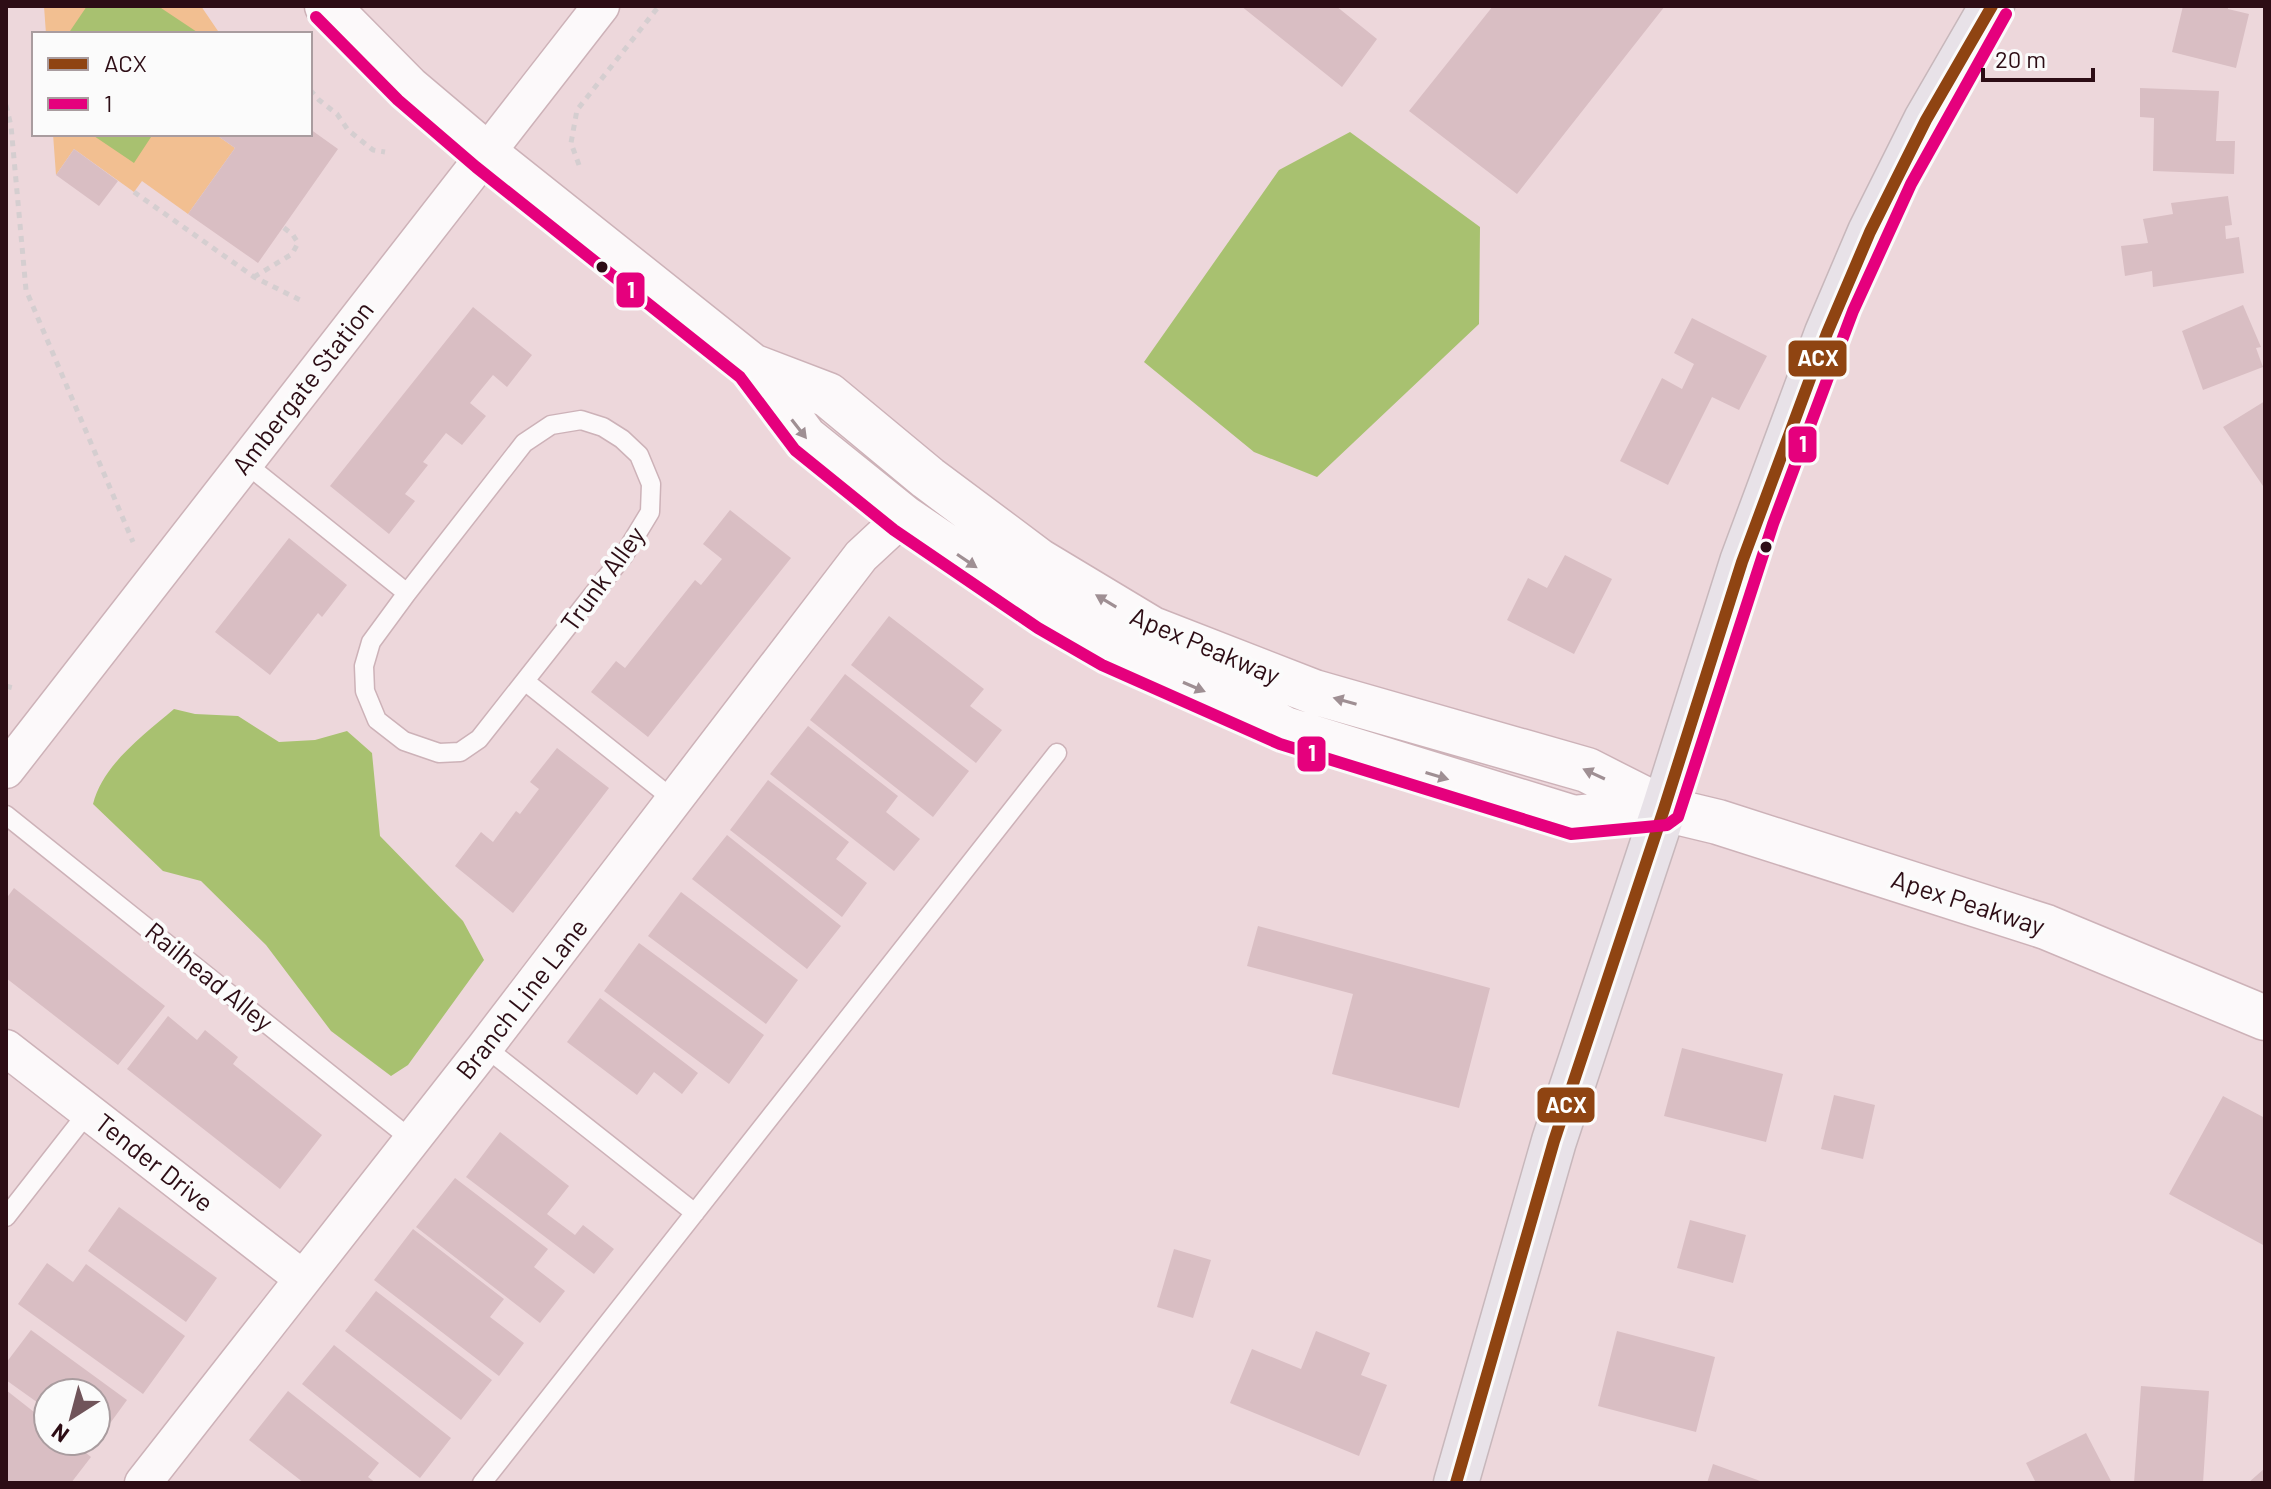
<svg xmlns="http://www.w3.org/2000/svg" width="2271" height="1489" font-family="Barlow,sans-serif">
  <rect width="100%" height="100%" fill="#edd7db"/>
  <!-- green -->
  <path fill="#f2bf91" d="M44 6H201L220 34H46Z
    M53 134H215L235 148 188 214 142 181 134 192 74 149 56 175Z"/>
  <!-- water -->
  <path fill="#a8c170" d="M87 6H158L200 34H68Z
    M1350 132 1480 227 1479 324 1317 477 1254 452 1144 362 1279 170Z
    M91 134H153L134 163Z
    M174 709 195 714 238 716 279 742 315 740 347 731 372 753 380 836 463 921 484 960 408 1065 391 1076 331 1031 266 945 201 881 163 871 93 804C103 764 144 735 174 709Z"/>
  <!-- building -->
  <path fill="#d9bec3" d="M1241 6H1336L1377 39 1342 87Z
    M1493 6H1665L1517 194 1409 111Z
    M2183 6H2228V9L2249 14 2236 68 2172 52Z
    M2140 88 2219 91 2216 141H2235L2234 174 2153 171 2154 118 2140 117Z
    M310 129 338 149 258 263 188 214 235 148 215 134H310Z
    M74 149 118 181 99 206 56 175Z
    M2228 196 2232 225 2225 226 2226 239 2239 237 2244 273 2153 287 2152 271 2125 276 2121 246 2148 243 2143 219 2173 214 2171 203Z
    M2243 305 2261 347 2256 348 2263 367 2203 390 2182 331Z
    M473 307 532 355 507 387 493 375 470 403 486 416 462 445 446 433 423 462 428 465 405 494 415 501 389 534 330 486Z
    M1692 318 1767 356 1739 410 1712 397 1668 485 1620 461 1662 378 1682 389 1694 364 1674 353Z
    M2265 401V489L2223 427Z
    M730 510 791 558 648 737 591 692 616 661 625 668 695 580 701 585 722 559 703 544Z
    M289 538 347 585 322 617 318 613 270 675 215 632Z
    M1565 555 1612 579 1574 654 1507 620 1528 578 1547 588Z
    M889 616 984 689 970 706 1002 730 976 763 851 665Z
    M845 674 969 771 933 817 810 720Z
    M808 726 898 796 886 812 920 839 894 871 770 774Z
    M557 748 609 788 513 913 455 866 481 832 493 842 516 811 520 814 539 789 530 782Z
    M768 780 849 842 836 859 867 883 842 917 730 830Z
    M727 835 841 926 807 969 692 879Z
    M14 888 165 1006 118 1065 6 978V899Z
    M681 892 798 980 766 1024 648 936Z
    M1258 926 1490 988 1459 1108 1332 1074 1353 994 1247 966Z
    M639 943 764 1035 729 1084 604 991Z
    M600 998 698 1073 682 1094 654 1072 637 1095 567 1042Z
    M168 1016 197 1040 205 1030 238 1057 233 1064 322 1135 280 1189 127 1069Z
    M1682 1048 1783 1074 1766 1142 1664 1116Z
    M1834 1095 1875 1105 1863 1159 1821 1149Z
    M2223 1096 2265 1118V1246L2169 1194Z
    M500 1132 569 1186 547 1214 575 1235 583 1225 614 1249 594 1274 466 1177Z
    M455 1178 548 1249 534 1267 565 1291 540 1323 416 1227Z
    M119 1207 217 1278 186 1322 88 1251Z
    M1690 1220 1746 1235 1733 1283 1677 1268Z
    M413 1229 504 1299 490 1317 524 1343 499 1376 374 1280Z
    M1174 1249 1211 1260 1193 1318 1157 1307Z
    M47 1263 73 1282 86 1264 185 1336 143 1394 18 1304Z
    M376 1291 492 1380 461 1420 345 1331Z
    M31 1330 127 1400 95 1444 91 1441H96V1393H48V1410L6 1380V1363Z
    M1316 1331 1370 1353 1361 1375 1387 1385 1359 1456 1230 1403 1252 1349 1301 1369Z
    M1617 1331 1715 1357 1696 1432 1598 1406Z
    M334 1345 451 1438 420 1478 302 1384Z
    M2141 1386 2209 1391 2203 1483H2134Z
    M6 1390 48 1423V1441H71L91 1457 71 1483H6Z
    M288 1391 379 1463 368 1477 376 1483H304L249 1440Z
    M2086 1433 2112 1483H2036L2026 1463Z
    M1713 1464 1766 1483H1707Z
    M2265 1468V1483H2248Z"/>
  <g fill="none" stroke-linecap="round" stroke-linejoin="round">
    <defs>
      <path id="lane" d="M581 420 603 427 622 439 639 455 651 484 650 512 624 555 479 739 460 752 439 753 404 741 377 720 365 691 364 666 371 642 407 593 524 443 551 425Z
        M245 463 407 593
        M526 682 674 800
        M6 815 412 1140
        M485 1047 695 1213
        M6 1217 88 1112
        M482 1483 1057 753"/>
      <path id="street" d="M6 770 601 6
        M6 1048 302 1278
        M143 1483 485 1047 861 556 903 517"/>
      <path id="secondary" d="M327 6 408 88 486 154 752 366 805 438 903 517 1046 614 1108 650 1263 717 1285 729 1574 818 1664 809
        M752 366 828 395 928 478 1039 561 1152 629 1314 692 1587 770 1664 809 1718 822 2046 927 2265 1018"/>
      <path id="primary" d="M1456 1483 1554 1141 1664 809 1742 562 1827 333 1870 232 1926 120 1992 6"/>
    </defs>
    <!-- lane casing -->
    <use href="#lane" stroke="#cdb2b8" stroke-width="21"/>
    <!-- street casing -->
    <use href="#street" stroke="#cdb2b8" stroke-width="39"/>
    <!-- secondary casing -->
    <use href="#secondary" stroke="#cdb2b8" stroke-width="47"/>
    <!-- primary casing -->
    <use href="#primary" stroke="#c7b7bb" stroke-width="47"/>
    <!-- path -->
    <path stroke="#d5ced0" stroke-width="5" stroke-dasharray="6 6" stroke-linecap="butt" d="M310 90 319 100 337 114 348 130 373 150 385 152
      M6 105 11 126 26 290 133 542
      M579 165 571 143 577 110 659 6
      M134 192 254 277 304 302
      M254 277 292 254 298 243 293 235 283 227
      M6 686 17 689"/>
    <!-- lane -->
    <use href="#lane" stroke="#fcf9fa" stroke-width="18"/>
    <!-- street -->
    <use href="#street" stroke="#fcf9fa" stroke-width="36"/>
    <!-- secondary -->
    <use href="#secondary" stroke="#fcf9fa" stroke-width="44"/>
    <!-- primary -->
    <use href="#primary" stroke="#e8e2e8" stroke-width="44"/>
    <defs>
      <path id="bus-1" d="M1456 1483 1554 1141 1664 809 1742 562 1827 333 1870 232 1926 120 1992 6"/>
      <path id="bus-2" d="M316 17 398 100 476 167 740 377 795 450 894 530 1038 628 1102 665 1280 744 1571 834 1667 825 1678 817 1773 524 1853 311 1911 184 2006 14"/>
    </defs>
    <!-- bus-1 casing -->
    <use href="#bus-1" stroke="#fbfbfb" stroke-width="18"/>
    <!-- bus-2 casing -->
    <use href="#bus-2" stroke="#fbfbfb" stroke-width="18"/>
    <!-- bus-1 -->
    <use href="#bus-1" stroke="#8f4412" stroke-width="12"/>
    <!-- bus-2 -->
    <use href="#bus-2" stroke="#e5007d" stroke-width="12"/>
  </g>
  <!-- one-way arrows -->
  <defs><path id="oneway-solid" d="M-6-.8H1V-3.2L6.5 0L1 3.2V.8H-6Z" transform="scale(2)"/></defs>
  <g fill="#9f8f93">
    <use href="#oneway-solid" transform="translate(799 429) rotate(52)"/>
    <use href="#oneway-solid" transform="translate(967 561) rotate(34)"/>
    <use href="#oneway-solid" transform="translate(1106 601) rotate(-149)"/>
    <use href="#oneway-solid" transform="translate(1194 687) rotate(23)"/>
    <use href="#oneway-solid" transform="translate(1345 701) rotate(-164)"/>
    <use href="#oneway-solid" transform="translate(1594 774) rotate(-155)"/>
    <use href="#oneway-solid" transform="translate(1437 776) rotate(17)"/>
  </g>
  <!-- markers -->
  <g fill="#2d0d15" stroke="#fbfbfb" stroke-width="3">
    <circle cx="602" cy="267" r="7"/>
    <circle cx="1766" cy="547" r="7"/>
  </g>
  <g text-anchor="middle" stroke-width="8" stroke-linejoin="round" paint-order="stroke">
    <!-- street labels -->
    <g font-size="26" fill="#2d0d15" stroke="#fbfbfb">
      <text transform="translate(303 388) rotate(-52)" y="9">Ambergate Station</text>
      <text transform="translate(603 579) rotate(-54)" y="9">Trunk Alley</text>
      <text transform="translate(1205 646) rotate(23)" y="9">Apex Peakway</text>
      <text transform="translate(1968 903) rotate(18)" y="9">Apex Peakway</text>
      <text transform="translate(209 977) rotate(39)" y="9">Railhead Alley</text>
      <text transform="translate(522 999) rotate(-52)" y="9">Branch Line Lane</text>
      <text transform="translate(154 1163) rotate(38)" y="9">Tender Drive</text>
    </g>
  </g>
  <g stroke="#fbfbfb" stroke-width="3">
    <rect x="615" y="271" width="31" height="38" rx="8" fill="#e5007d"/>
    <rect x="1787" y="339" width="61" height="39" rx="8" fill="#8f4412"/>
    <rect x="1787" y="425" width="31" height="39" rx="8" fill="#e5007d"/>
    <rect x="1296" y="735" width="31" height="38" rx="8" fill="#e5007d"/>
    <rect x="1536" y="1086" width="60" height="38" rx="8" fill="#8f4412"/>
  </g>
  <g font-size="22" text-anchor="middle" font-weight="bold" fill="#fff">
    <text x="631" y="298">1</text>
    <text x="1818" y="366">ACX</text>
    <text x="1803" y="452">1</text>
    <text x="1312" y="761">1</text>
    <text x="1566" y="1113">ACX</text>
  </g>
  <!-- border -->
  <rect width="2271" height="1489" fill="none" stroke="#2d0d15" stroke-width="16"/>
  <!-- legend -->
  <rect x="32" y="32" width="280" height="104" fill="#fbfbfb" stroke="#a99c9f" stroke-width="2"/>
  <rect x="48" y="58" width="40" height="12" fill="#8f4412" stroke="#a99c9f" stroke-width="2"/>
  <text x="104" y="72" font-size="24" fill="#2d0d15">ACX</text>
  <rect x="48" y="98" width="40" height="12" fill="#e5007d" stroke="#a99c9f" stroke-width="2"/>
  <text x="104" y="112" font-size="24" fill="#2d0d15">1</text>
  <!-- north arrow -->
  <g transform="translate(72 1417) rotate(216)"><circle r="38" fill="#fbfbfb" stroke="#a99c9f" stroke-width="2"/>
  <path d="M0-6L14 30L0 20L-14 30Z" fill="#70545a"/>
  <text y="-12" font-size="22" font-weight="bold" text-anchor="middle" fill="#2d0d15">N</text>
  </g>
  <!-- scale -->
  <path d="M1983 68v12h110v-12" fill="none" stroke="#2d0d15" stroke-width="4"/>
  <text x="1995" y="68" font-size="24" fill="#2d0d15" stroke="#fbfbfb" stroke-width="6" paint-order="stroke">20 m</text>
</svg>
